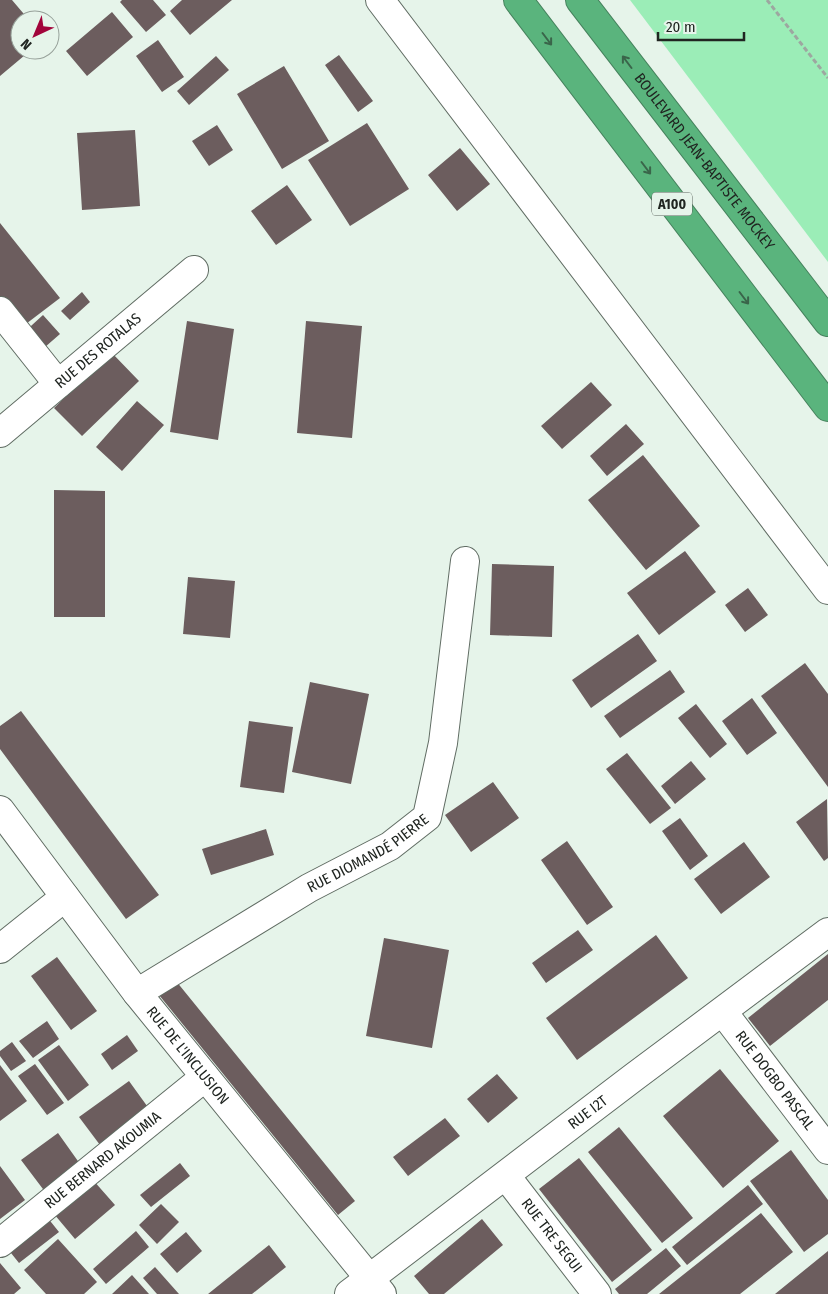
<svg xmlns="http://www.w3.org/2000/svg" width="828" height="1294" font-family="'Fira Sans Condensed',sans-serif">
  <rect width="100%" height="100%" fill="#e6f4ea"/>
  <!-- green -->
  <path fill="#9bedb7" d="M630 0H828V262Z"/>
  <!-- building -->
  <path fill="#6c5d5e" d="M0 0H12L29 20H20V50H31L0 76Z
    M122 0H153L166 15 146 32 120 2Z
    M182 0H232L190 35 170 11Z
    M112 12 133 37 87 76 66 51Z
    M158 40 184 77 162 92 136 56Z
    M339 55 373 101 358 112 325 65Z
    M216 56 229 70 189 105 177 91Z
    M284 66 329 141 282 169 237 94Z
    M367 123 409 189 350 226 308 160Z
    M217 125 233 150 209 166 192 141Z
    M135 130 140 206 82 210 77 133Z
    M460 148 490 184 457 211 428 175Z
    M287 185 312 220 276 245 251 211Z
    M0 223 60 298 18 330 0 307Z
    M82 292 90 302 70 320 61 311Z
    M43 315 60 334 37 354 20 336Z
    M187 321 234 329 218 440 170 432Z
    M306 321 362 326 352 438 297 433Z
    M111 352 139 381 82 436 54 408Z
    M591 382 612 405 562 449 541 426Z
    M137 401 164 425 122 471 96 447Z
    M626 424 644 444 607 476 590 456Z
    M643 455 700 526 646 570 588 500Z
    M54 490 105 491V617H54Z
    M685 551 716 592 659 635 627 593Z
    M492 564 554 566 552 637 490 635Z
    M188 577 235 581 230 638 183 634Z
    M748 588 768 615 745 632 725 605Z
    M638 634 657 661 591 708 572 680Z
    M805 663 828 694V787L761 696Z
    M670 670 685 692 620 738 604 716Z
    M310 682 369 694 351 784 292 772Z
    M752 698 777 733 747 755 722 721Z
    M696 704 727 744 710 758 678 718Z
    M21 711 159 895 126 919 0 749V726Z
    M249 721 293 727 284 793 240 787Z
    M627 753 671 808 650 824 606 769Z
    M691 761 706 779 675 804 661 786Z
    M493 782 519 818 471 852 445 815Z
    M827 799 828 858 824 861 796 822Z
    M680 818 708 856 690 870 662 831Z
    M266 829 274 855 211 875 202 849Z
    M567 841 613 907 587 925 541 860Z
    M744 842 770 877 721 914 694 879Z
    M578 930 593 950 546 983 532 963Z
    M656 935 688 978 577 1060 546 1018Z
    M384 938 449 950 432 1048 366 1036Z
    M828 954V1000L770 1046 748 1018Z
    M57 957 97 1011 71 1030 31 976Z
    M176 981 355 1201 338 1215 159 995Z
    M47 1021 59 1039 33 1058 19 1041Z
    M127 1035 138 1051 112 1070 101 1054Z
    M12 1042 26 1061 11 1071 0 1056V1051Z
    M59 1045 89 1085 68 1101 38 1060Z
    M35 1064 64 1103 47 1115 18 1076Z
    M0 1065 27 1101 0 1121Z
    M720 1069 779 1141 723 1188 663 1116Z
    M497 1074 518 1098 488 1123 467 1099Z
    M129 1081 155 1117 106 1153 79 1117Z
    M445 1118 460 1136 408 1176 393 1157Z
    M619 1127 693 1218 662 1243 588 1152Z
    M58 1133 85 1171 49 1197 21 1160Z
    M791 1150 828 1200V1234L804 1252 750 1181Z
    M579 1158 652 1250 612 1282 539 1189Z
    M180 1163 190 1176 151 1207 140 1195Z
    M0 1166 25 1200 0 1219Z
    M93 1180 115 1205 75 1239 54 1214Z
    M748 1185 763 1204 687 1265 672 1247Z
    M161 1204 179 1222 157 1244 139 1225Z
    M761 1213 793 1252 740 1294H659Z
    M47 1217 59 1232 19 1263 7 1248Z
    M482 1219 503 1245 444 1294H429L414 1276Z
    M136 1231 149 1247 106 1284 93 1269Z
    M186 1232 202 1251 177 1273 160 1254Z
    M58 1239 97 1282 84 1294H46L24 1270Z
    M269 1245 286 1267 252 1294H208Z
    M666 1248 681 1266 647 1294H619L615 1289Z
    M828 1251V1294H775Z
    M0 1263 21 1288 14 1294H0Z
    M155 1267 179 1294H157L143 1278Z
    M132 1275 149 1294H112Z"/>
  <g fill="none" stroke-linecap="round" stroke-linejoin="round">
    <defs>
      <g id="minor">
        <path d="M380 0 828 590"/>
        <path d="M0 311 58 384"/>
        <path id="s1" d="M0 433 194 270"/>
        <path id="s2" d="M0 810 137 993 382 1294"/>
        <path d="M0 949 65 897"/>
        <path id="s3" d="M137 993 309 888 390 846 427 817 443 743 465 561"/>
        <path id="s4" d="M723 1012 828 1150"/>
        <path id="s5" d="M506 1176 597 1294"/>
        <path id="s6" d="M0 1243 205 1077"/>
        <path id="s7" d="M349 1294 634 1077 828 932"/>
      </g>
      <g id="highway">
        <path d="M518 0 828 407"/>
        <path id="s8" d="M580 0 828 322"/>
      </g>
    </defs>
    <!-- minor casing -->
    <use href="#minor" stroke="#606c63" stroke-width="30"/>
    <!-- highway casing -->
    <use href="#highway" stroke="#46825d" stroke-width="30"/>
    <!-- path -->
    <path stroke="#9da7a0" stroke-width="3" stroke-dasharray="5 2.5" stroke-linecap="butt" d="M767 0 828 78"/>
    <!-- minor -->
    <use href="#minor" stroke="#fff" stroke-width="28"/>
    <!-- highway -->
    <use href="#highway" stroke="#5ab47d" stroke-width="28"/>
  </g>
  <!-- one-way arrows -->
  <defs><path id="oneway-shaft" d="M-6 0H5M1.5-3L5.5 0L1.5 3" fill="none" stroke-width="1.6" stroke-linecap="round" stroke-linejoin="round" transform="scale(1.25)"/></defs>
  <g stroke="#3a654a">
    <use href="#oneway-shaft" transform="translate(547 39) rotate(53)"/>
    <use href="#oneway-shaft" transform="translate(627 62) rotate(-127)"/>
    <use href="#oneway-shaft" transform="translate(646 168) rotate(53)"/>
    <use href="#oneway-shaft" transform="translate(744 298) rotate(53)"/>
  </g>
  <g text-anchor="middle" stroke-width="5" stroke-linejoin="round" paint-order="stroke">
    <!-- shield labels -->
    <rect fill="#e6f4ea" stroke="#5b635d" stroke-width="1" x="652" y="192.5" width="40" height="23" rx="4"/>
    <g font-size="14" font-weight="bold" fill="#202521">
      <text x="672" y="209">A100</text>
    </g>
    <!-- street labels -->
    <g font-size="15" fill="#202521" stroke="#e6f4ea">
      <text dy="5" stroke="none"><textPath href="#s8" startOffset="204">BOULEVARD JEAN-BAPTISTE MOCKEY</textPath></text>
      <text dy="5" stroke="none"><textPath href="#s1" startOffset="128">RUE DES ROTALAS</textPath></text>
      <text dy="5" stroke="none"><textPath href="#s3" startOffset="270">RUE DIOMANDÉ PIERRE</textPath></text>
      <text dy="5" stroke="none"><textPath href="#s2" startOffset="309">RUE DE L'INCLUSION</textPath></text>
      <text dy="5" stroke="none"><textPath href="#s4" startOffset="86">RUE DOGBO PASCAL</textPath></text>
      <text dy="5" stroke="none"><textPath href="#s7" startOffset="300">RUE I2T</textPath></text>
      <text dy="5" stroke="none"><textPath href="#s6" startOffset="132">RUE BERNARD AKOUMIA</textPath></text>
      <text dy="5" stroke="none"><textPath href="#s5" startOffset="75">RUE TRE SEGUI</textPath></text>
    </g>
  </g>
  <!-- north arrow -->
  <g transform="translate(35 35) rotate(224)"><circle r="24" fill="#e6f4ea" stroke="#97a19a"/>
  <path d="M0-4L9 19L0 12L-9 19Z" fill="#a2043b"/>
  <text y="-8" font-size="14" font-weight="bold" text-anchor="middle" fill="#202521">N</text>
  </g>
  <!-- scale -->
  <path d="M658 32v8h86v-8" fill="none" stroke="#202521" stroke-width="2.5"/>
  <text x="666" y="32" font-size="15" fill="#202521" stroke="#e6f4ea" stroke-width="4" paint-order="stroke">20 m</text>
</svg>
